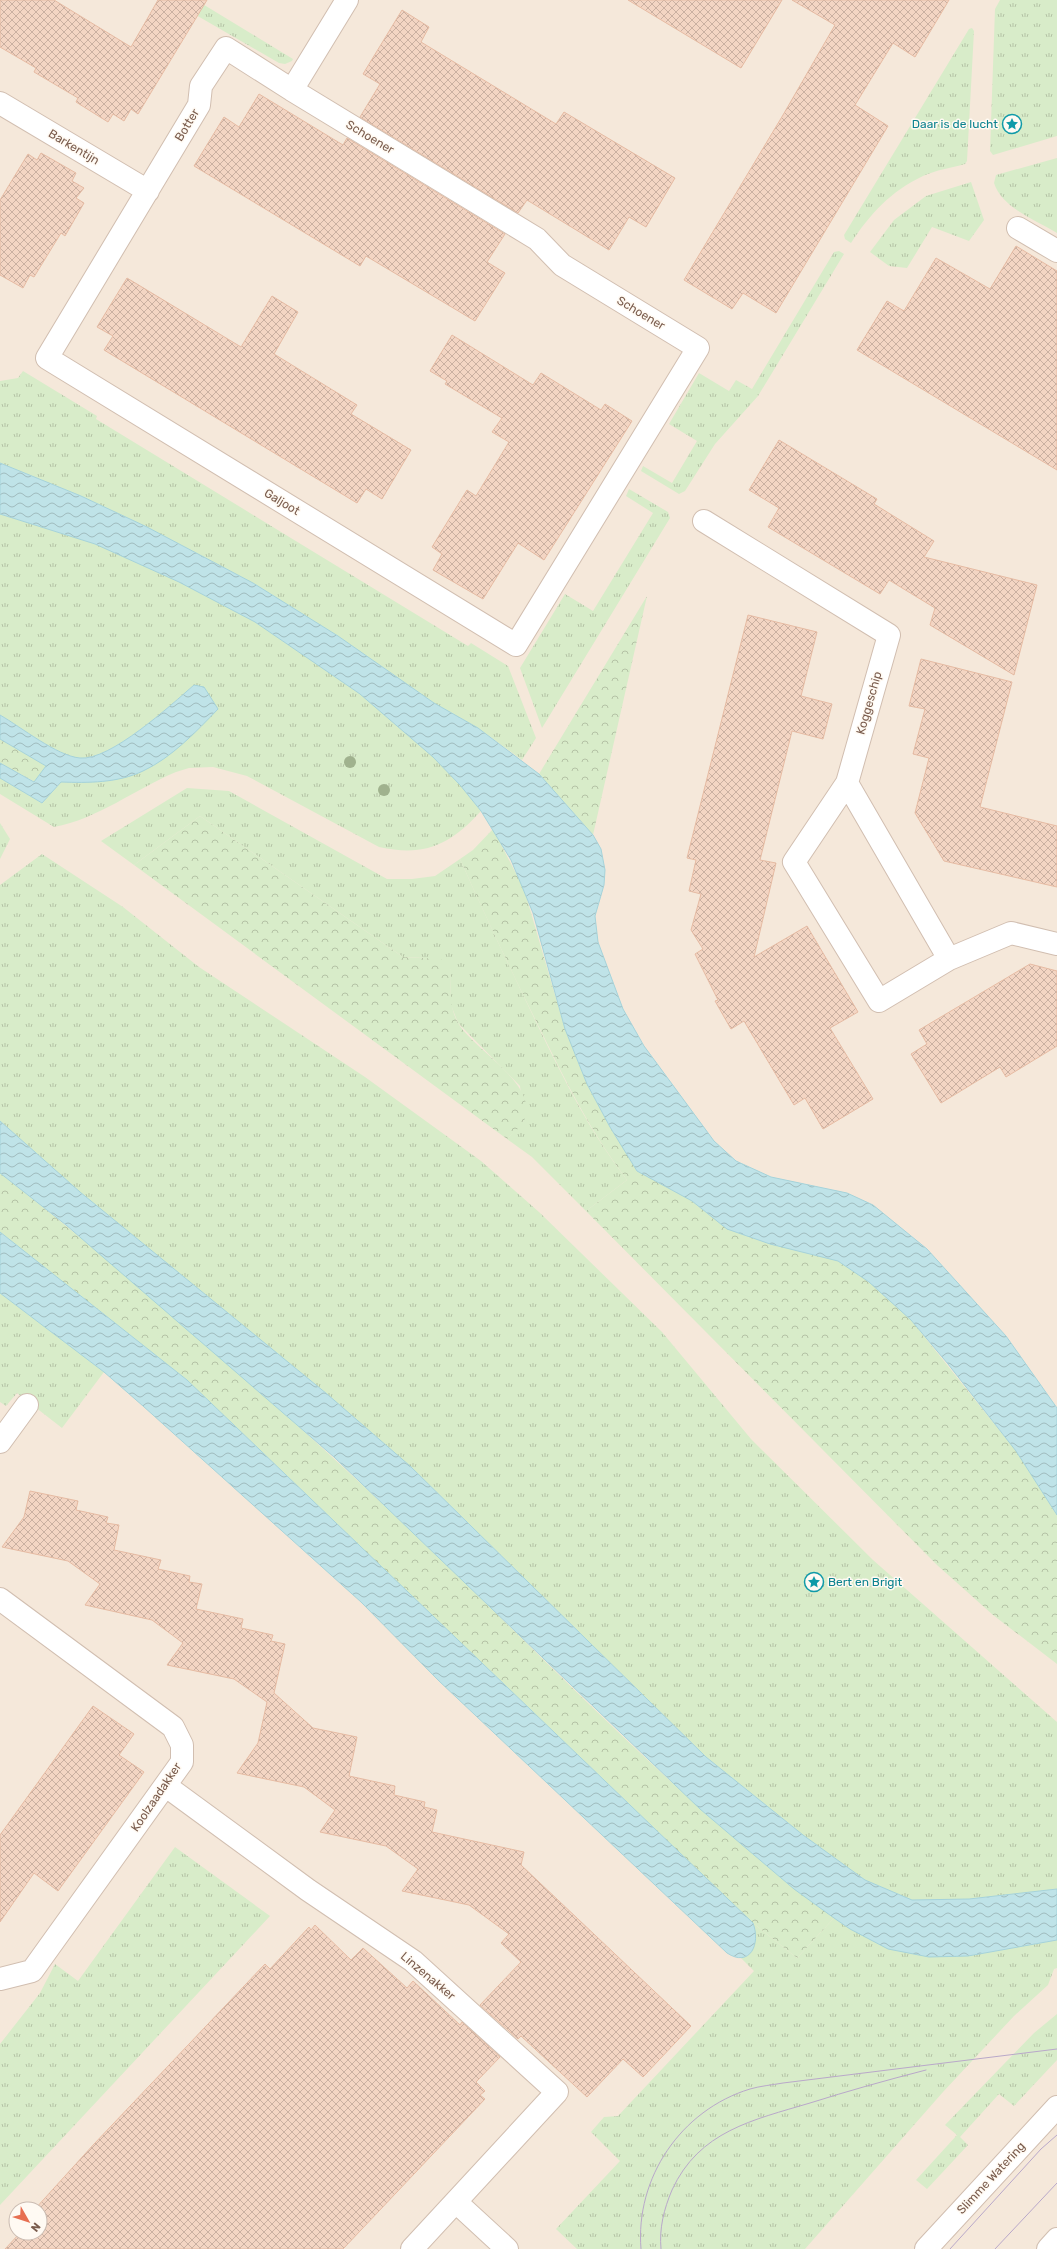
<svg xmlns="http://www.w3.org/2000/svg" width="1057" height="2249" font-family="Rubik,sans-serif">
  <defs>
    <pattern id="grass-tufts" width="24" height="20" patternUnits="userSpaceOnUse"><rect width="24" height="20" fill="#d8ecc9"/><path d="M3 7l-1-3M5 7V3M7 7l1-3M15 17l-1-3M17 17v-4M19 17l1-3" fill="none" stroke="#b4c2a5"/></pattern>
    <pattern id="forest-crowns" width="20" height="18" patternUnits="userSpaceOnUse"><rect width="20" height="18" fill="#d8ecc9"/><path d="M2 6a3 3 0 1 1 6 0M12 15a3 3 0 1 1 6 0" fill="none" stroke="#b4c2a5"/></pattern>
    <pattern id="water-waves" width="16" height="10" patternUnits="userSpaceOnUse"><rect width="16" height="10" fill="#bfe3e8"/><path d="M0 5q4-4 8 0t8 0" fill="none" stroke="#a0bbbe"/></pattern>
    <pattern id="building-cross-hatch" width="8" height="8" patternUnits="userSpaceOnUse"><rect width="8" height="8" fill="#f3d5c3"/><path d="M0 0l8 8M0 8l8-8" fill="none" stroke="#cab0a1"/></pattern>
  </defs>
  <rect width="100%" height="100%" fill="#fdf6ec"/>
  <!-- residential -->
  <path fill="#f5e8da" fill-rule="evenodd" d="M0 0H1057V2249H0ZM16 2209H40V2233H16Z"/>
  <!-- grass -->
  <path fill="url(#grass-tufts)" d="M170 0H196L293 59 292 61 285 64 279 63Z
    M1000 0H1057V136L993 155 990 151 995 9Z
    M972 28 974 31 967 161 965 164C951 168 936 170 923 176 891 191 870 214 851 243L845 239 844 235 969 29Z
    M1057 158V233C1036 220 1002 208 994 183L996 175Z
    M971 182 984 220 969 241 932 227 907 268 889 266 870 252 894 220 926 196Z
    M839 251 844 254 758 396 715 444 685 491 679 494 641 471 643 466 672 483 697 441 669 424 699 373 729 391 736 380 752 389 834 252Z
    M23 371 97 416 96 419 468 646 471 643 508 666 536 738 522 760 478 728 434 703 338 636 253 583 147 527 81 496 0 463V381L18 378Z
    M629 489 668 512 670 518 542 728 520 668 565 594 593 611 653 513 626 496Z
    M0 514 95 544 179 582 255 622 360 694 433 757 460 785 481 811C450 845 425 857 379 847L247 776 213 767 189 768 176 772C135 789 98 819 54 827L0 794V778L42 803 61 782C129 785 151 770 201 727L194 685C171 705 110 761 80 758 57 756 21 727 0 715Z
    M187 788 229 791 387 879H412L435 876 460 859C485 915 511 970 538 1026 564 1080 590 1132 627 1180L586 1211 532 1157 507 1139 524 1121 520 1086 458 1023 451 1005V970L424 958 403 957 200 816 134 865 101 841Z
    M0 823 10 839 0 859Z
    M42 854 123 907 199 967 365 1077 481 1161 539 1212 662 1332 751 1439 873 1560 1057 1722V1889L969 1899 912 1900 865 1880 803 1835 706 1757 410 1466 327 1394 80 1192 0 1121V885Z
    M0 1293 104 1372 62 1428 17 1393 6 1406 0 1402Z
    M175 1847 270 1916 0 2205V2044L40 1993 55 1964 78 1981Z
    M834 1918 850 1929 968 1956 1057 1940V1968L1054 1969 1048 1985 1014 2016 943 2092 805 2249H577L556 2229 620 2161 591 2132 604 2117 618 2116 754 1971 739 1956H748L755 1930 753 1923 797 1958Z
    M1057 2014V2060L1014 2106 999 2094 960 2137 968 2145 927 2189 916 2180 957 2135 945 2125 1034 2033Z"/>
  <!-- forest -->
  <path fill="url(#forest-crowns)" d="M647 596 593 835 539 774Z
    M0 739 46 766 35 782 0 763Z
    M200 816 403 957 441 959 451 970C451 988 449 1005 457 1021 470 1048 541 1084 524 1121 521 1127 512 1134 507 1139L134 865Z
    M493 829 524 889 565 1029 587 1084 610 1127 637 1171 692 1201 727 1229 770 1244 838 1261 869 1282 911 1320 1016 1451 1057 1515V1664L993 1615 937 1565 586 1211 627 1180C591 1133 565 1080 539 1027 511 971 485 915 460 859L473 850Z
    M0 1173C152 1293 297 1421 436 1555 564 1678 691 1812 834 1918L797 1958 753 1923 187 1380 0 1232Z"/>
  <!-- water -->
  <path fill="url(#water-waves)" stroke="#a5d3da" d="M0 463 81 496 147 527 253 583 338 636 434 703 478 728 539 774 593 835 601 849 605 870 604 885 595 916 598 942 623 1009 644 1046 714 1141 736 1161 771 1177 847 1193 873 1205 927 1249 1006 1336 1057 1408V1515L1016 1451 948 1364 911 1320 869 1282 838 1261 770 1244 727 1229 692 1201 637 1171 610 1127 587 1084 565 1029 533 913 511 860 481 811 460 785 433 757 360 694 255 622 179 582 95 544 0 514Z
    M194 685 204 687 218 709C196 732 171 758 143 771 118 783 88 783 61 782L42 803 0 778V763L34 782 46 766 0 739V715C21 727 57 756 80 758 110 761 171 705 194 685Z
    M0 1121 80 1192 327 1394 410 1466 706 1757 803 1835 865 1880 912 1900 969 1899 1057 1889V1940L968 1956 929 1957 888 1949 850 1929 834 1918 794 1889 700 1809 334 1457 66 1225 0 1173Z
    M0 1232 187 1380 753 1923C761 1944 750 1968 727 1953L439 1681 361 1602 143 1406 104 1372 0 1293Z"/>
  <!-- building -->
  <path fill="url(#building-cross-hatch)" stroke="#e6bba3" d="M0 0H54L131 47 158 0H207L138 114 131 109 124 121 113 114 108 122 76 102 78 98 34 72 36 68 0 47Z
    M628 0H782L741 68Z
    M792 0H949L915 57 893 43 855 105 888 126 776 313 743 293 732 309 684 280 783 115 835 25Z
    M402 10 429 27 421 42 556 124 564 112 675 178 646 227 629 217 609 250 527 200 518 213 360 117 380 84 363 74Z
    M259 94 343 145 347 138 505 234 487 262 505 273 475 321 366 256 360 266 194 166 224 117 239 127Z
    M41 153 76 173 72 181 84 188 76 198 84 203 65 236 61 233 34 277 30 275 23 288 0 275V200L28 154 37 160Z
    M1016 246 1057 271V470L857 350 887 301 904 311 936 258 990 289Z
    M127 278 241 347 272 296 298 312 274 354 357 405 351 414 411 450 382 499 366 489 357 503 104 350 113 336 97 327Z
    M452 335 533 385 541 373 601 410 605 404 632 421 544 560 518 543 483 599 433 570 442 554 432 547 467 490 476 496 509 442 492 432 502 418 445 384 447 381 430 371Z
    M779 440 877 499 874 504 934 541 924 557 1037 585 1014 675 930 625 935 608 889 580 880 594 768 527 779 508 749 490Z
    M748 615 817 632 801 696 832 704 823 739 792 731 760 860 776 863 754 957 807 926 858 1012 830 1028 873 1099 823 1129 805 1098 794 1105 744 1021 731 1029 715 1001 718 1000 695 954 703 949 691 930 701 894 689 891 696 860 687 858Z
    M921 659 1012 682 980 807 1057 826V887L944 861 915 813 929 758 913 754 925 709 909 706Z
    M1030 964 1057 971V1046L1006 1077 1000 1067 941 1103 911 1054 927 1044 919 1030Z
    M30 1491 78 1501 76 1510 108 1517 106 1523 119 1525 114 1550 161 1560 158 1569 190 1576 189 1582 202 1584 196 1609 243 1619 241 1628 273 1635 271 1641 285 1644 274 1693 313 1728 357 1737 349 1776 395 1786 394 1795 425 1802 424 1807 437 1810 432 1832 524 1852 521 1865 691 2026 643 2077 623 2059 587 2097 521 2036 518 2039 480 2005 521 1962 501 1943 509 1934 469 1905 402 1891 418 1869 386 1846 320 1832 335 1810 304 1787 237 1773 258 1743 267 1702 234 1679 167 1665 183 1643 152 1620 85 1605 100 1584 68 1561 2 1547 24 1517Z
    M93 1706 134 1734 119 1755 144 1772 58 1891 34 1873 0 1922V1835Z
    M315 1925 351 1960 363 1948 407 1988 413 1981 460 2025 462 2022 500 2057 476 2082 485 2091 480 2095 485 2099 343 2249H5L20 2233H40V2209H35L94 2144 265 1964 270 1969 309 1927 311 1930Z"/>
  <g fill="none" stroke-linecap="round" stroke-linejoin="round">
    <defs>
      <path id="service" d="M926 2249 1057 2107"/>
      <path id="minor" d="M292 90 537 239 562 265 698 348 516 645 47 358 199 105 201 86 226 48 292 90 347 0
        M0 103 148 191
        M1018 228 1057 251
        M704 521 889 635 847 783 949 959 1011 933 1057 944
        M847 783 794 862 879 1001 949 959
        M0 1442 27 1405
        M0 1599 173 1727 182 1745V1762L32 1971 0 1979
        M166 1786 308 1890 413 1961 557 2092 412 2249
        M456 2202 507 2249"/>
      <path id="tertiary" d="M1048 2249 1057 2239"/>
    </defs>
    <!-- service casing -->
    <use href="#service" stroke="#d1beb0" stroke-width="24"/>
    <!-- minor casing -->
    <use href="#minor" stroke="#d1beb0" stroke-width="24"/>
    <!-- tertiary casing -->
    <use href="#tertiary" stroke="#d1beb0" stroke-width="24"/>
    <!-- service -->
    <use href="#service" stroke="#fff" stroke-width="22"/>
    <!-- minor -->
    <use href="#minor" stroke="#fff" stroke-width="22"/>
    <!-- tertiary -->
    <use href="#tertiary" stroke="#fff" stroke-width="22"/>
    <!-- tram -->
    <path stroke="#b9a8c9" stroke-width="1" d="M641 2249C635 2178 681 2110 750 2089 760 2086 772 2085 783 2083L1057 2049
      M661 2249C659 2228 664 2209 672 2190 699 2131 753 2120 810 2103 848 2091 887 2080 926 2070
      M950 2249 1041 2149 1057 2135
      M995 2249 1057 2183"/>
  </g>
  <!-- trees -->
  <g fill="#a0b28e">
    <circle cx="350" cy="762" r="6"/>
    <circle cx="384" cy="790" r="6"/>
  </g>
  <!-- icons -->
  <defs>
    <symbol id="sight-ring" viewBox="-11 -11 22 22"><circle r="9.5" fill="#fffaf3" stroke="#0f9aa8" stroke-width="1.5"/><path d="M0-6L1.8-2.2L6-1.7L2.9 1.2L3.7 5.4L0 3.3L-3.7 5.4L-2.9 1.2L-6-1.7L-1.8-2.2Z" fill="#0f9aa8"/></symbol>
  </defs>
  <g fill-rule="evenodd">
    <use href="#sight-ring" x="1001" y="113" width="22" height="22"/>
    <use href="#sight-ring" x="803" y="1571" width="22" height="22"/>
  </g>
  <g text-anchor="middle" stroke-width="3" stroke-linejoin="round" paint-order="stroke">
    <!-- culture labels -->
    <g font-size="12" fill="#0d838f" stroke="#fffaf3" text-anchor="end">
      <text x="998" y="128">Daar is de lucht</text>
      <text x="828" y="1586" text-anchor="start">Bert en Brigit</text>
    </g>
    <!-- street labels -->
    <g font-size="12" fill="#7a5c4d" stroke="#fffaf3">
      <text transform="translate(187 125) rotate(-59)" y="4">Botter</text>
      <text transform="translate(370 137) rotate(31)" y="4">Schoener</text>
      <text transform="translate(74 147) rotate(31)" y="4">Barkentijn</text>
      <text transform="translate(641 313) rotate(31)" y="4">Schoener</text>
      <text transform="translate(282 502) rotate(31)" y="4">Galjoot</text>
      <text transform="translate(869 703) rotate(-74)" y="4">Koggeschip</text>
      <text transform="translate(156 1797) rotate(-56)" y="4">Koolzaadakker</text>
      <text transform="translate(428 1976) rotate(40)" y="4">Linzenakker</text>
      <text transform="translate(991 2178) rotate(-47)" y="4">Slimme Watering</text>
    </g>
  </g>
  <!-- north arrow -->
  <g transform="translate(28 2221) rotate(129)"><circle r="19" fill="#fffaf3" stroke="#cabbb1"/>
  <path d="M0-3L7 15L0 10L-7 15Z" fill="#e76f51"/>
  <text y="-6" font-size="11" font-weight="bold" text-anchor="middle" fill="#7a5c4d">N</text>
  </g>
</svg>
